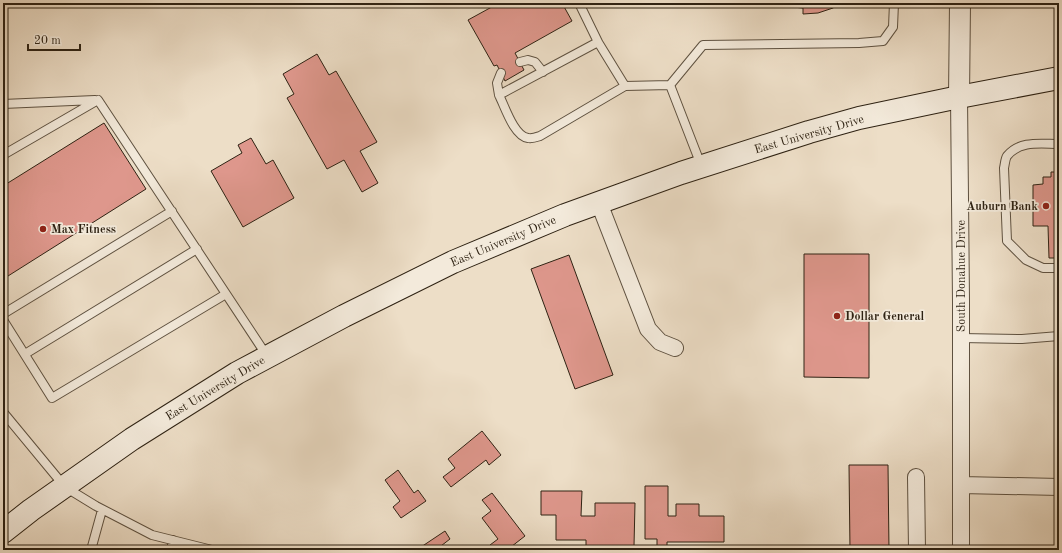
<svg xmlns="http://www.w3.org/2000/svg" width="1062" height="553" font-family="'Old Standard TT',serif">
  <rect width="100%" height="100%" fill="#eddec7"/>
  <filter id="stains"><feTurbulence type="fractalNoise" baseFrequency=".005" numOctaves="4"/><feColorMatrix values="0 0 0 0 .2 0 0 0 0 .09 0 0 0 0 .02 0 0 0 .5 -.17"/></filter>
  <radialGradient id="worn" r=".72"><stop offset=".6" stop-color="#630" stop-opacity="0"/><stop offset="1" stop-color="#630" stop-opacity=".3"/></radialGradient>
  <!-- building -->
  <path fill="#de978c" stroke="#2e2213" d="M499 3H562L572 21 515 53 524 70 505 81 497 65 494 66 468 20Z
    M776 3H840L833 8 818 13 803 14V8L782 6Z
    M317 54 329 75 336 71 377 142 360 151 378 183 362 192 344 160 327 169 287 98 294 94 283 74Z
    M104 123 146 189 8 276 3 269V186Z
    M251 138 266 164 273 160 294 198 243 227 211 171 242 153 238 145Z
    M1051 172H1059V258H1049L1048 226H1033V185L1043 184V177H1051Z
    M804 254H869V378L804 377Z
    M569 255 613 375 575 389 531 269Z
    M482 431 501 455 489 465 486 460 451 487 443 477 455 468 448 459Z
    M849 465H888L889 550H850Z
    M398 470 414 493 418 490 426 501 401 518 393 507 400 501 385 480Z
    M645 486H668V516H676V504H699V516H724V542H667V550H657V539H645Z
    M541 491H582L581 516H595V503H635L634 546H586V540H556V515H541Z
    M492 493 525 536 507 550H495L490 545 498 539 482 518 491 511 482 500Z
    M445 531 450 539 437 549 438 550H423L421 547Z"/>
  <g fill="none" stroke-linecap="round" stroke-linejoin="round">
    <defs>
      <path id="service" d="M579 3 598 42
        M520 62 528 60 535 62 543 72
        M625 86 598 42 499 95C505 107 514 136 528 138 532 139 537 137 540 136L625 86 670 85
        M499 95 497 83 501 73
        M98 100 267 356
        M3 104 95 100
        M1059 144C1041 144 1020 140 1007 156 1005 159 1005 164 1004 168L1007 241 1026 260 1043 268H1059
        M3 155 98 100
        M701 165 670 85 703 45 859 43 883 41 893 27 894 3
        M3 314 172 211
        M3 320 52 398 226 294
        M961 338 1022 339 1059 336
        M25 354 197 249
        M3 412 65 487 96 506 152 535 212 550
        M91 550 102 510
        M171 550 173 540"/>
      <path id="minor" d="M959 97 961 301V550
        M599 203 648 329 660 342 675 348
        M916 477 917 550
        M961 485 1059 487"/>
      <path id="tertiary" d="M959 97 960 3"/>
      <path id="secondary" d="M3 532 31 510 132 439 237 373 344 316 453 262 565 215 681 173 809 132 859 118 959 97 1059 78"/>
    </defs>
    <!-- service casing -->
    <use href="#service" stroke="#5e5140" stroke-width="10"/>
    <!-- minor casing -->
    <use href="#minor" stroke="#5e5140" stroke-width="18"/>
    <!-- tertiary casing -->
    <use href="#tertiary" stroke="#5e5140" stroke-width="22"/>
    <!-- secondary casing -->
    <use href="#secondary" stroke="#2e2213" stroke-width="24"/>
    <!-- service -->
    <use href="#service" stroke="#f3eadb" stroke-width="8"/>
    <!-- minor -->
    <use href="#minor" stroke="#f3eadb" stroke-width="16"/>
    <!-- tertiary -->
    <use href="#tertiary" stroke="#f3eadb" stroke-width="20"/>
    <!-- secondary -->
    <use href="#secondary" stroke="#f3eadb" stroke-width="22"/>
  </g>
  <!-- markers -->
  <g fill="#8f2418" stroke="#f3eadb" stroke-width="1.5">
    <circle cx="1046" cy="206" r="4"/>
    <circle cx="43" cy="229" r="4"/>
    <circle cx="837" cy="316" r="4"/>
  </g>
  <g text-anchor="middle" stroke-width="3.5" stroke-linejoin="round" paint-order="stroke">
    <!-- street labels -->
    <g font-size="12" fill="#2e2213" stroke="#f3eadb">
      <text transform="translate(809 134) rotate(-16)" y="4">East University Drive</text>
      <text transform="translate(503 241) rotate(-23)" y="4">East University Drive</text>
      <text transform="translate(961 276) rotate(-90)" y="4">South Donahue Drive</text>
      <text transform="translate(215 388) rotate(-31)" y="4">East University Drive</text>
    </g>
    <!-- poi labels -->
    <g font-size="12" font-weight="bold" fill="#2e2213" stroke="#f3eadb" text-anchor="start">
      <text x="1038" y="210" text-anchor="end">Auburn Bank</text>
      <text x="51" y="233">Max Fitness</text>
      <text x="845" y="320">Dollar General</text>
    </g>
  </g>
  <!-- margin -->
  <rect width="1062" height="553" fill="none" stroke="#eddec7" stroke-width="16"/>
  <rect x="4" y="4" width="1054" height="545" fill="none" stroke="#2e2213" stroke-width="2"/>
  <rect x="8" y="8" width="1046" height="537" fill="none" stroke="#2e2213"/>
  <!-- scale -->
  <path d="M28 44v6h52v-6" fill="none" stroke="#2e2213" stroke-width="2"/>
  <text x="34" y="44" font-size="12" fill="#2e2213" stroke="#f3eadb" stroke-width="3" paint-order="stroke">20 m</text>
  <rect width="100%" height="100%" filter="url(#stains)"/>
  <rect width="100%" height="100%" fill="url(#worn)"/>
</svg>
